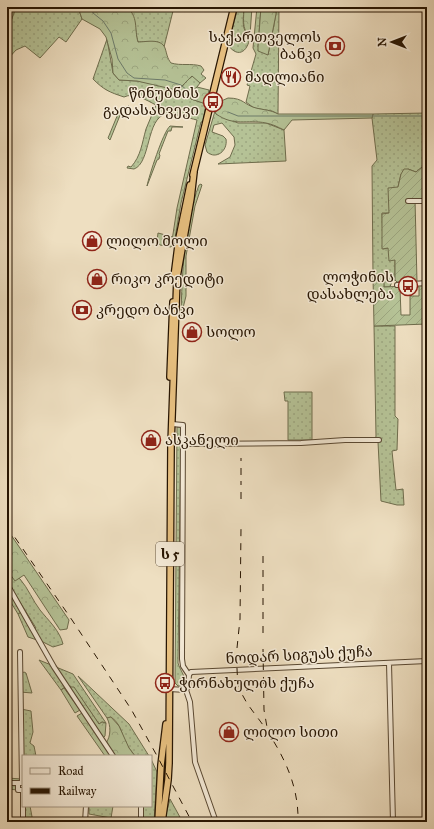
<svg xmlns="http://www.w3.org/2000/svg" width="434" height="829" font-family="'IM FELL Great Primer','Noto Serif Georgian',serif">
  <defs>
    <pattern id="grass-dots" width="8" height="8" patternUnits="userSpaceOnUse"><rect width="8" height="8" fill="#b5c296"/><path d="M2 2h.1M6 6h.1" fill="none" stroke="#9ca680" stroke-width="1.8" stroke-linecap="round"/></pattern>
    <pattern id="forest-crowns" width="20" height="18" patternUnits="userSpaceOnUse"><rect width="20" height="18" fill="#b5c296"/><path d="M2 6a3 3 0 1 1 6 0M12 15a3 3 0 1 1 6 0" fill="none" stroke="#9ca680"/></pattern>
    <pattern id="garden-furrows" width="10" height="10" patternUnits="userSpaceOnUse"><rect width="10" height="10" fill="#b5c296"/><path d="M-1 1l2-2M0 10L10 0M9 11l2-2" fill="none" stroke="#9ca680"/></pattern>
  </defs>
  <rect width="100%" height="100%" fill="#eedfc1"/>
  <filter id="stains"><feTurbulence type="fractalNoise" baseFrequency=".005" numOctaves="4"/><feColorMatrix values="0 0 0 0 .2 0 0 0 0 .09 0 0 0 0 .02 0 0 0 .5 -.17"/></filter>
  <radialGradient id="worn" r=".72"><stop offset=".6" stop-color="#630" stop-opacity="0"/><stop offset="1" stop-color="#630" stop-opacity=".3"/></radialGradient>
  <!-- grass -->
  <path fill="url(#grass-dots)" stroke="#6e6c4c" d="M16 7H78L82 19 66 42 59 37 40 58 25 46 16 50 7 60V23L11 21Z
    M126 7H174L164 47 158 42H138C134 30 137 15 126 7Z
    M238 7H244C244 16 240 31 250 35 249 50 239 60 228 45Z
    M257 7H261L258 47 268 55 276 14V7H279L278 114 272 111 254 108 246 102 250 86 247 85 256 54 253 48Z
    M107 39 113 73 119 80 137 81 181 88 188 79 193 76 200 83 197 87 189 94 191 99 206 104 203 122H201L181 203 174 244 171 247 177 208 197 120C188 118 175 113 166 114 146 118 151 163 134 169L127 168 128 166 131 167C141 156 142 143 146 129 149 121 153 113 156 105 146 100 134 92 124 97 109 92 104 90 93 79Z
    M129 106 123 108 110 140 108 138 120 109Z
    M215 111 216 114 238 123H266L284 130 286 161 218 164 230 157 235 145 234 137 222 123 214 125 212 132 223 136 226 139C228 151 216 160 207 152L205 145Z
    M427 113V163L416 172 408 169 401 174 398 187 389 213H382L383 249 388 248 395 260V280L392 281 390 287H384L383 276 373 277 372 166 377 160 372 118 373 114Z
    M170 126 183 127H172L171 131H168L159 154 160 155 159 159 157 160 147 186C149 176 163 132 170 126Z
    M201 184 202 185 195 206 186 256V296L181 316C182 274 184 224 199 185Z
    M374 326H395V416L398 419 397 450 392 451 396 490 403 489 404 505H397L381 501 378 442 375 441 376 436Z
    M284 392H312V440H288V401H285Z
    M177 427H180L181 429 178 663C180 670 185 675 185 683L182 686H178L175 683Z
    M7 570C11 574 16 575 20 579 28 588 33 601 40 610 48 620 60 631 63 644L53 647 43 642 28 637 18 614 21 612 31 631 36 628 7 581Z
    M39 660 73 674 106 723 102 722 99 724 74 688 66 686 61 690Z
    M24 672 26 673 32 693 20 692V674Z
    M78 676 129 724 149 756H135C133 753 131 751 129 748 121 738 123 725 111 717L107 718Z
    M21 709 31 711 33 732 30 743 34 746 36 756H23Z
    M151 759 157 772 154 822H143V806H151Z
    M170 799 181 819 164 822Z
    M23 806H30L33 822H23Z
    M89 806H113L111 818 89 814Z"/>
  <!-- forest -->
  <path fill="url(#forest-crowns)" stroke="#6e6c4c" d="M7 7H16L11 21 7 23Z
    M78 7H126C139 16 134 29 138 42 146 42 161 38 165 48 167 54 167 58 171 63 181 66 191 63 201 66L204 70 201 74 206 78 200 83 192 76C186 81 183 87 176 90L137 81 119 80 113 73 112 59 106 37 100 29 82 19Z
    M244 7H252L250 35C241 31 244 16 244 7Z
    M261 7H276V14L268 55 258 51V47Z
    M197 87 209 90 206 104 191 99 189 94Z
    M228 98C244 98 244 105 256 108 264 110 271 110 278 114H373L372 118 292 120 284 130C278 127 272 124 266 123 246 119 235 127 216 114L215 111 219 102Z
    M158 233 173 237 171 247 160 245 157 241Z
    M7 529 69 620 67 629 60 630 24 575 15 581 7 570Z
    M7 588 21 612 18 614 7 596Z
    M68 687H74L99 724 102 722 106 723 105 736 103 738Z
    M64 688 80 710 75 713 61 690Z
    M82 713 112 756H105L77 716Z
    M111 717 119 726 129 748 135 756H115L106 743C111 736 111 726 107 718Z
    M7 778 22 779 18 783V790L7 789Z"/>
  <!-- garden -->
  <path fill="url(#garden-furrows)" stroke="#6e6c4c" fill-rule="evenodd" d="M427 163V200L415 199 417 282H397L395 280V260L389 261 388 248 382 249V214L389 213 388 188 398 187 401 174 404 169H408L416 172Z
    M384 276V287L427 285V324L374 326 373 277ZM419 287V296H410V315H401L400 288Z"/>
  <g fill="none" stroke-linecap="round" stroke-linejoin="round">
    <!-- stream -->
    <path stroke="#6d7a69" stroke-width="1" d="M92 7 93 13 103 21 111 33 118 59 127 73 134 78 165 80 181 85 197 99
      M228 112 238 116H427"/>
    <defs>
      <path id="minor" d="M408 201H427
        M397 285 427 283
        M172 424 183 425 182 659 183 666 189 675
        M183 444 301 443 345 440H379
        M7 584 54 667 113 756
        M20 652 22 783
        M389 663 393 822
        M189 675 191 672 427 661
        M189 675 188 687 186 690 190 702 195 762 216 822
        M169 689 186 690
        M7 783H23
        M18 783V790H23
        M23 822V791
        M85 822 86 806
        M141 822V806"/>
      <path id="highway" d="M193 175 234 7
        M174 277 179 238 190 185
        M170 377 173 302
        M158 822 161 765 166 724
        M162 822 168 780 169 763 171 445 177 277 191 198 194 172"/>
    </defs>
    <!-- minor casing -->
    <use href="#minor" stroke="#594832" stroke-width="6"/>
    <!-- highway casing -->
    <use href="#highway" stroke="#271502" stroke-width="8"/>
    <!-- minor -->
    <use href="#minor" stroke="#f4ead7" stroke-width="4"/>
    <!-- highway -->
    <use href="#highway" stroke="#e7c080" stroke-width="5.5"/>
    <!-- rail -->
    <path stroke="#271502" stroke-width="1" stroke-dasharray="7 7" stroke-linecap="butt" d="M241 475V458
      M241 499V481
      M7 526 72 620 131 709 156 754 192 822
      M263 633V554
      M237 648 240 619 241 529
      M263 649 264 710 267 727
      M237 654C237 667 236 682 242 694 247 705 256 715 263 725 283 754 299 785 298 822"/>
  </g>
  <!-- icons -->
  <defs>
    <symbol id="bank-ring" viewBox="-11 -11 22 22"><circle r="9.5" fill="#f4ead7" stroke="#8f2418" stroke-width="1.5"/><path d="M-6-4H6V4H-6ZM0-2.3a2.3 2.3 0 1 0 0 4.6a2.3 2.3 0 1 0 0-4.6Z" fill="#8f2418"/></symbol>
    <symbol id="restaurant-ring" viewBox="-11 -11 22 22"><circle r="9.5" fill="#f4ead7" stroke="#8f2418" stroke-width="1.5"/><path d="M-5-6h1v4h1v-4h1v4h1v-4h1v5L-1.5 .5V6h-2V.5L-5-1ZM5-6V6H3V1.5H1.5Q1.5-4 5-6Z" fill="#8f2418"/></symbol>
    <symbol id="bus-ring" viewBox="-11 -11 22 22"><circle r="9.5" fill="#f4ead7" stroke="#8f2418" stroke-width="1.5"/><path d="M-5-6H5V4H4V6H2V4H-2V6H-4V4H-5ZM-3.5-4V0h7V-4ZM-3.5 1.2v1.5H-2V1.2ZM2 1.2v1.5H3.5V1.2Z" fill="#8f2418"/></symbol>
    <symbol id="shop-ring" viewBox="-11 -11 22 22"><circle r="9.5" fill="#f4ead7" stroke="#8f2418" stroke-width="1.5"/><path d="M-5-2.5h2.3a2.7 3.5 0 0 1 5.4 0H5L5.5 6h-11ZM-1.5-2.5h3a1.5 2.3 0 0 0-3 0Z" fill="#8f2418"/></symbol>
  </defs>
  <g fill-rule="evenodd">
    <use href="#bank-ring" x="324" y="35" width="22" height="22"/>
    <use href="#restaurant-ring" x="220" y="66" width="22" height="22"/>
    <use href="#bus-ring" x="202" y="91" width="22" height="22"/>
    <use href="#shop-ring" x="81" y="230" width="22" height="22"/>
    <use href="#shop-ring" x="86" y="268" width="22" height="22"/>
    <use href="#bus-ring" x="397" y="275" width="22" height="22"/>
    <use href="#bank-ring" x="71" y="299" width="22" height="22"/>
    <use href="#shop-ring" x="181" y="321" width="22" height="22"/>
    <use href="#shop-ring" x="140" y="429" width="22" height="22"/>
    <use href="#bus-ring" x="154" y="672" width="22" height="22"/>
    <use href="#shop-ring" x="218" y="721" width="22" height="22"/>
  </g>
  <g text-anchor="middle" stroke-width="3" stroke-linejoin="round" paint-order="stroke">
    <!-- shield labels -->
    <rect fill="#f4ead7" stroke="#645542" stroke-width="1" x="156" y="542" width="28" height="24" rx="3"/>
    <g font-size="14" font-weight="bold" fill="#271502">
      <text x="170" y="559">ს 5</text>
    </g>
    <!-- poi labels -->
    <g font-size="15" fill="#271502" stroke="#f4ead7" text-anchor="start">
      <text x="321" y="42" text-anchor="end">საქართველოს<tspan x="321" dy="17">ბანკი</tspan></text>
      <text x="245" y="82">მადლიანი</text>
      <text x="199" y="98" text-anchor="end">წინუბნის<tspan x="199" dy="17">გადასახვევი</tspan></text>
      <text x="106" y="246">ლილო მოლი</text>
      <text x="394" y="282" text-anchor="end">ლოჭინის<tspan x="394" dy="17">დასახლება</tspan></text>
      <text x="111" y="284">რიკო კრედიტი</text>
      <text x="96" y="315">კრედო ბანკი</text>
      <text x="206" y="337">სოლო</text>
      <text x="165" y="445">ასკანელი</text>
      <text x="179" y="688">ჭირნახულის ქუჩა</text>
      <text x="243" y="737">ლილო სითი</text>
    </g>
    <!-- street labels -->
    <g font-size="15" fill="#271502" stroke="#f4ead7">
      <text transform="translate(299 655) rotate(-3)" y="5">ნოდარ სიგუას ქუჩა</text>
    </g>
  </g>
  <!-- margin -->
  <rect width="434" height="829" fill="none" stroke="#eedfc1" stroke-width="24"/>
  <rect x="8" y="8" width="418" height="813" fill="none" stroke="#271502" stroke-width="2"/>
  <rect x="12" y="12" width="410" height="805" fill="none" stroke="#271502"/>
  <!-- legend -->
  <rect x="22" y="755" width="130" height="52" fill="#f4ead7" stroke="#a29582"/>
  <rect x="30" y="768" width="20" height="6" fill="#f4ead7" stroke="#a29582"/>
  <text x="58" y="775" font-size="12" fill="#271502">Road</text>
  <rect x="30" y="788" width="20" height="6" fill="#271502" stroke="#a29582"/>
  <text x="58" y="795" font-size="12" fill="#271502">Railway</text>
  <!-- north arrow -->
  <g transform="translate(392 42) rotate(270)" stroke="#f4ead7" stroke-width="3" paint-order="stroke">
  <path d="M0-3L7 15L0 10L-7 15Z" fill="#271502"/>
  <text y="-6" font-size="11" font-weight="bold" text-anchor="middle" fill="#271502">N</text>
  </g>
  <rect width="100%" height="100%" filter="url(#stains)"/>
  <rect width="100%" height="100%" fill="url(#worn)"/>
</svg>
